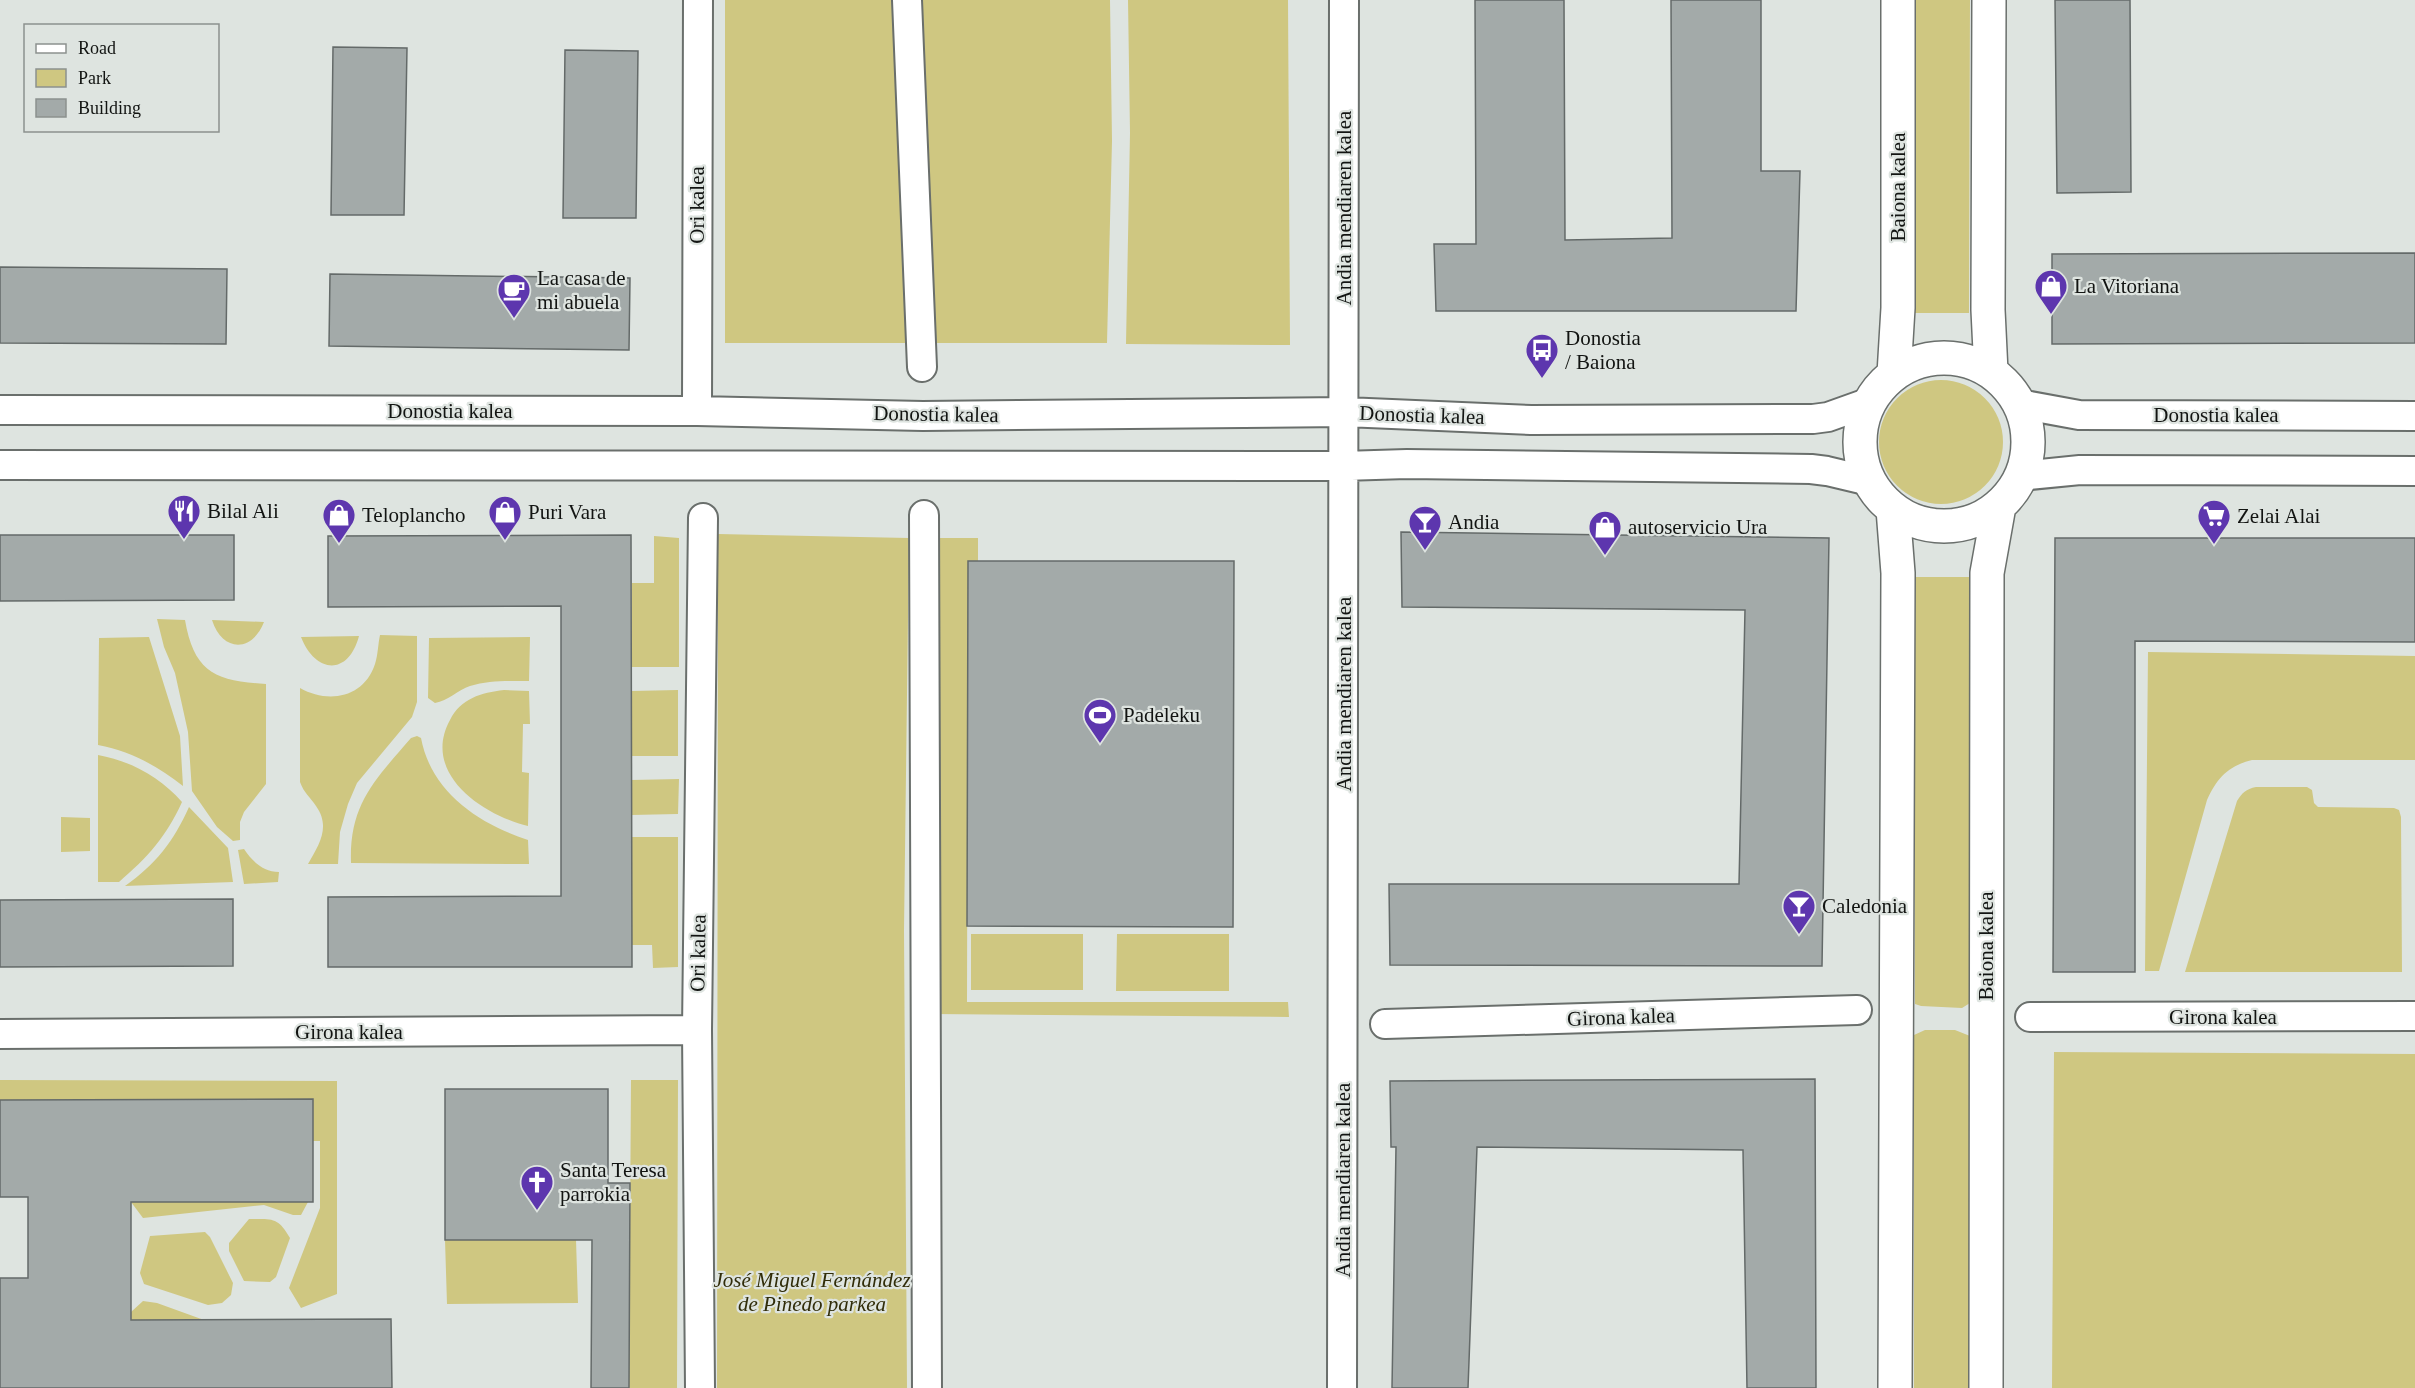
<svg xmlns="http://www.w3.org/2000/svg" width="2415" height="1388" font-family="Georgia,serif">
  <rect width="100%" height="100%" fill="#dee4e0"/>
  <!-- green -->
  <path fill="#cfc781" d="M725 0H1110L1112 141 1107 343H725Z
    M1128 0H1288L1290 345 1126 344 1130 133Z
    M1913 0H1970L1969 313H1912Z
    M1879 442a62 62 0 1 1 124 0a62 62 0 1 1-124 0Z
    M718 534 909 538 904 931 907 1388H717Z
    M654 536 679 538V667H632V583H654Z
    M933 538H978V561H968L967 1002H1288L1289 1017 933 1014Z
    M1914 577H1970V1003L1962 1008 1921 1006 1915 1004Z
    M157 619 185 620C194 672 215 681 266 684V784L244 812 240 822V840L233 841 217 827 192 791 188 732 175 673 164 647Z
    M212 620 264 622C252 653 222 652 212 620Z
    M380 635 417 636V702L412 717 357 783 348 804 340 832 338 864H308C319 845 331 827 316 806 310 797 304 793 300 782V688C328 704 364 698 375 664 378 655 378 644 380 635Z
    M359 636C348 677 315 673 301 637Z
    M149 637 180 736 183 786C157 766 131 751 98 745L99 638Z
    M530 637 529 681C509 681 489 680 470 686 458 690 448 701 435 703L428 698 429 638Z
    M2148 652 2415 656V760H2252C2228 766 2217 778 2207 800L2159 971H2145Z
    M504 690 529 691 530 724H523L522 772 529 773 528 826C482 815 421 773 450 720 461 698 481 693 504 690Z
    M678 690V756H631L632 691Z
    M417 736 421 738C431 792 479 824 528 840L529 864 351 863C349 804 375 780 411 738Z
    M98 755C131 761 160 777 182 802 166 837 148 857 119 882H98Z
    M679 779 678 814 631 815V780Z
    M2256 787H2307L2312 790 2314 803 2318 807 2394 808 2399 810 2401 817 2402 972H2185L2237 801C2242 793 2246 789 2256 787Z
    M189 807 228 848 233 882 125 886C155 865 174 841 189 807Z
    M61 817 90 818V851L61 852Z
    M631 837H678V967L653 968 652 945H631Z
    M244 849C252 861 263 872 279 872L278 882 244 884 238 850Z
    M971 934H1083V990H971Z
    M1117 934H1229V991H1116Z
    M1925 1030H1955L1970 1036V1388H1914V1035Z
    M2054 1052 2415 1054V1388H2052Z
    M0 1080 337 1081V1294L301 1308 289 1288 320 1208V1141H313L312 1099 0 1100Z
    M631 1080H678L677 1388H629Z
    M131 1202H308L301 1215H293L264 1205 143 1218Z
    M249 1219C273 1219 278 1217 290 1238L276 1277 270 1282 244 1281 229 1251V1243Z
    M205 1232 210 1237 233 1283 231 1295 222 1303 208 1305 144 1284 140 1273 150 1236Z
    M445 1240H576L578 1303 447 1304Z
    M143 1301 157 1303 204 1320H131V1312Z"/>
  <!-- building -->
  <path fill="#a3aaa9" stroke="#646a69" stroke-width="1.5" d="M1475 0H1564L1565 240 1672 238 1671 0H1761V171H1800L1796 311H1436L1434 244H1476Z
    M2055 0H2130L2131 192 2057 193Z
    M333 47 407 48 404 215H331Z
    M565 50 638 51 636 218H563Z
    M2415 253V343L2052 344V254Z
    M0 267 227 269 226 344 0 343Z
    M330 274 630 278 629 350 329 346Z
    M1401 532 1829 538 1822 966 1390 965 1389 884H1739L1745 610 1402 607Z
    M0 535H234V600L0 601Z
    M631 535 632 967H328V897L561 896V606L328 607V536Z
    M2055 538H2415V642L2135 641V972H2053Z
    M968 561H1234L1233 927 967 926Z
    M233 899V966L0 967V900Z
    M1815 1079 1816 1388H1747L1743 1150 1477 1147 1468 1388H1392L1396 1147H1391L1390 1081Z
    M445 1089H608V1183H630L629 1388H591L592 1240H445Z
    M313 1099V1202H131V1320L391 1319 392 1388H0V1278H28V1197H0V1100Z"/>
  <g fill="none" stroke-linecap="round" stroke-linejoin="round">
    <defs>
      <path id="street" d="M907 0 922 367
        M2019 404 2079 415 2415 416
        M0 410 697 411 923 416 1345 412 1531 420 1813 419 1828 417 1870 402
        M697 411 698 0
        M0 465 1343 466 1407 464 1811 469 1827 471 1869 481
        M2020 476 2080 470 2415 471
        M924 515 927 1388
        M2030 1017 2415 1016
        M1385 1024 1857 1010
        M0 1034 697 1030
        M700 1388 697 1030 703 518
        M1342 1388 1344 0"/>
      <path id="secondary" d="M1989 0 1988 310 1991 372
        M1860 442a84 84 0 1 1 168 0a84 84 0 1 1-168 0Z
        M1894 374 1898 308V0
        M1893 509 1898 573 1895 1388
        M1986 1388 1987 573 1999 506"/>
    </defs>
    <!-- street casing -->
    <use href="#street" stroke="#6a6f6c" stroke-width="32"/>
    <!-- secondary casing -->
    <use href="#secondary" stroke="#6a6f6c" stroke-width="36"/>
    <!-- street -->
    <use href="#street" stroke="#fff" stroke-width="28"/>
    <!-- secondary -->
    <use href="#secondary" stroke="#fff" stroke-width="33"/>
  </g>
  <!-- icons -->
  <defs>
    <symbol id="shop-pin" viewBox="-11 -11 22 30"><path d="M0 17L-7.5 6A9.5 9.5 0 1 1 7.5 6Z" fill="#5d36ae" stroke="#dee4e0"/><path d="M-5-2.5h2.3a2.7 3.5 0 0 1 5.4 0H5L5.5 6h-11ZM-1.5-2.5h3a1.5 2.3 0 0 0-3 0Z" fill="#fff"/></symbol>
    <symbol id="cafe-pin" viewBox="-11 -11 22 30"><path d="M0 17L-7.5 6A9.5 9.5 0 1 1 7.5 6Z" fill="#5d36ae" stroke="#dee4e0"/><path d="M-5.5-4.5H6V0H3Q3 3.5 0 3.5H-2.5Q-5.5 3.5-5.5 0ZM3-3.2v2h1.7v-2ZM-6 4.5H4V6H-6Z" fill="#fff"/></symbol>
    <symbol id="bus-pin" viewBox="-11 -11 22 30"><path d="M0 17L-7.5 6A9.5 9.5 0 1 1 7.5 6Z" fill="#5d36ae" stroke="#dee4e0"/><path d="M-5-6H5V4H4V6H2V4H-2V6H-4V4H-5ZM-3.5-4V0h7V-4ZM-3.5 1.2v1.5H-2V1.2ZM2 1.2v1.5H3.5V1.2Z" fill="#fff"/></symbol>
    <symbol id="restaurant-pin" viewBox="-11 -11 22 30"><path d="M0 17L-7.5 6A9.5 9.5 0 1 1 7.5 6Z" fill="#5d36ae" stroke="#dee4e0"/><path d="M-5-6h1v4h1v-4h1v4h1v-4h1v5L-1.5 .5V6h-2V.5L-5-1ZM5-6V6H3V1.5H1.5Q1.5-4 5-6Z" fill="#fff"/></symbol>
    <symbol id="supermarket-pin" viewBox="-11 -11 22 30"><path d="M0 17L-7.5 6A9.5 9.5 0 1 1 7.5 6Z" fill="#5d36ae" stroke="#dee4e0"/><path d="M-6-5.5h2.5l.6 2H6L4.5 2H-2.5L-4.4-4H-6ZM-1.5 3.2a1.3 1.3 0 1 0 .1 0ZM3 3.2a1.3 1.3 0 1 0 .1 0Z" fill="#fff"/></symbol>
    <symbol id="bar-pin" viewBox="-11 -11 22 30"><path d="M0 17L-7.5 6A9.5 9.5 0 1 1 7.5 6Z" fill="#5d36ae" stroke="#dee4e0"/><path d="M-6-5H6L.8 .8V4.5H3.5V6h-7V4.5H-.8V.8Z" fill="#fff"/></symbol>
    <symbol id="stadium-pin" viewBox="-11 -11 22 30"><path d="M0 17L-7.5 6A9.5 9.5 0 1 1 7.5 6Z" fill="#5d36ae" stroke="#dee4e0"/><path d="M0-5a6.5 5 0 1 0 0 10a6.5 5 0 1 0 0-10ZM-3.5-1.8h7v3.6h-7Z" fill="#fff"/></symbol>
    <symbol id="church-pin" viewBox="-11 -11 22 30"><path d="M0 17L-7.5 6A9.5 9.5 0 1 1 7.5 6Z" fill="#5d36ae" stroke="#dee4e0"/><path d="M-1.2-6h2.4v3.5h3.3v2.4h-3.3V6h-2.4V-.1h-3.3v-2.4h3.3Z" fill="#fff"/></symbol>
  </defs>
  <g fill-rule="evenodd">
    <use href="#shop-pin" x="2032" y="267" width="38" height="52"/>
    <use href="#cafe-pin" x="495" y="271" width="38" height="52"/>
    <use href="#bus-pin" x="1523" y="331" width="38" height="52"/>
    <use href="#restaurant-pin" x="165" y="492" width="38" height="52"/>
    <use href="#shop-pin" x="486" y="493" width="38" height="52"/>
    <use href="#shop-pin" x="320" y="496" width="38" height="52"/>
    <use href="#supermarket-pin" x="2195" y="497" width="38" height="52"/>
    <use href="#bar-pin" x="1406" y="503" width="38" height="52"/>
    <use href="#shop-pin" x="1586" y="508" width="38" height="52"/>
    <use href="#stadium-pin" x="1081" y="696" width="38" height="52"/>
    <use href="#bar-pin" x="1780" y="887" width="38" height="52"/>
    <use href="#church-pin" x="518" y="1163" width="38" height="52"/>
  </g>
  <g text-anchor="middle" stroke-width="4.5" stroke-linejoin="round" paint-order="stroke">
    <!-- street labels -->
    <g font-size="21" fill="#121412" stroke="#dee4e0">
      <text transform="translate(1898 187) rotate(-90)" y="7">Baiona kalea</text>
      <text transform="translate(697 205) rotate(-90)" y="7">Ori kalea</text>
      <text transform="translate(1344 208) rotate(-90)" y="7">Andia mendiaren kalea</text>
      <text x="450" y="418">Donostia kalea</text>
      <text transform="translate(936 414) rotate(1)" y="7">Donostia kalea</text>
      <text transform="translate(1422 415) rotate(2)" y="7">Donostia kalea</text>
      <text x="2216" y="422">Donostia kalea</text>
      <text transform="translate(1344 694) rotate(-90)" y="7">Andia mendiaren kalea</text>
      <text transform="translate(1986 946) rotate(-90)" y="7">Baiona kalea</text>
      <text transform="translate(698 953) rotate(-89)" y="7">Ori kalea</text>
      <text transform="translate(1621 1017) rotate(-2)" y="7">Girona kalea</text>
      <text x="2223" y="1024">Girona kalea</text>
      <text x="349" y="1039">Girona kalea</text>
      <text transform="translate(1343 1180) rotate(-90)" y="7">Andia mendiaren kalea</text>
    </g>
    <!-- poi labels -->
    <g font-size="21" fill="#121412" stroke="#dee4e0" text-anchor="start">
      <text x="537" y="285">La casa de<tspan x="537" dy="24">mi abuela</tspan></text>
      <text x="2074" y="293">La Vitoriana</text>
      <text x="1565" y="345">Donostia<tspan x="1565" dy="24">/ Baiona</tspan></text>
      <text x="207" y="518">Bilal Ali</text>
      <text x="528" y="519">Puri Vara</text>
      <text x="362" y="522">Teloplancho</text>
      <text x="2237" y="523">Zelai Alai</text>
      <text x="1448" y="529">Andia</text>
      <text x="1628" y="534">autoservicio Ura</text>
      <text x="1123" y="722">Padeleku</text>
      <text x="1822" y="913">Caledonia</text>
      <text x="560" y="1177">Santa Teresa<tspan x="560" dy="24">parrokia</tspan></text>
    </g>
    <!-- park labels -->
    <g font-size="21" font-style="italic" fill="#312d09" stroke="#dee4e0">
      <text x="812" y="1287">José Miguel Fernández<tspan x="812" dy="24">de Pinedo parkea</tspan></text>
    </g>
  </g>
  <!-- legend -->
  <rect x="24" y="24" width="195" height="108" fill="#dee4e0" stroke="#8c918e" stroke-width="1.5"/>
  <rect x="36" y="44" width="30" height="9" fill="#ffffff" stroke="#8c918e" stroke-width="1.5"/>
  <text x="78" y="54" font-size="18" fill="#121412">Road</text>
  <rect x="36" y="69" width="30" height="18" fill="#cfc781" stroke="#8c918e" stroke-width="1.5"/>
  <text x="78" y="84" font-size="18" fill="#121412">Park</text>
  <rect x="36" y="99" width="30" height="18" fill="#a3aaa9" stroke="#8c918e" stroke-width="1.5"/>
  <text x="78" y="114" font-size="18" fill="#121412">Building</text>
</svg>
